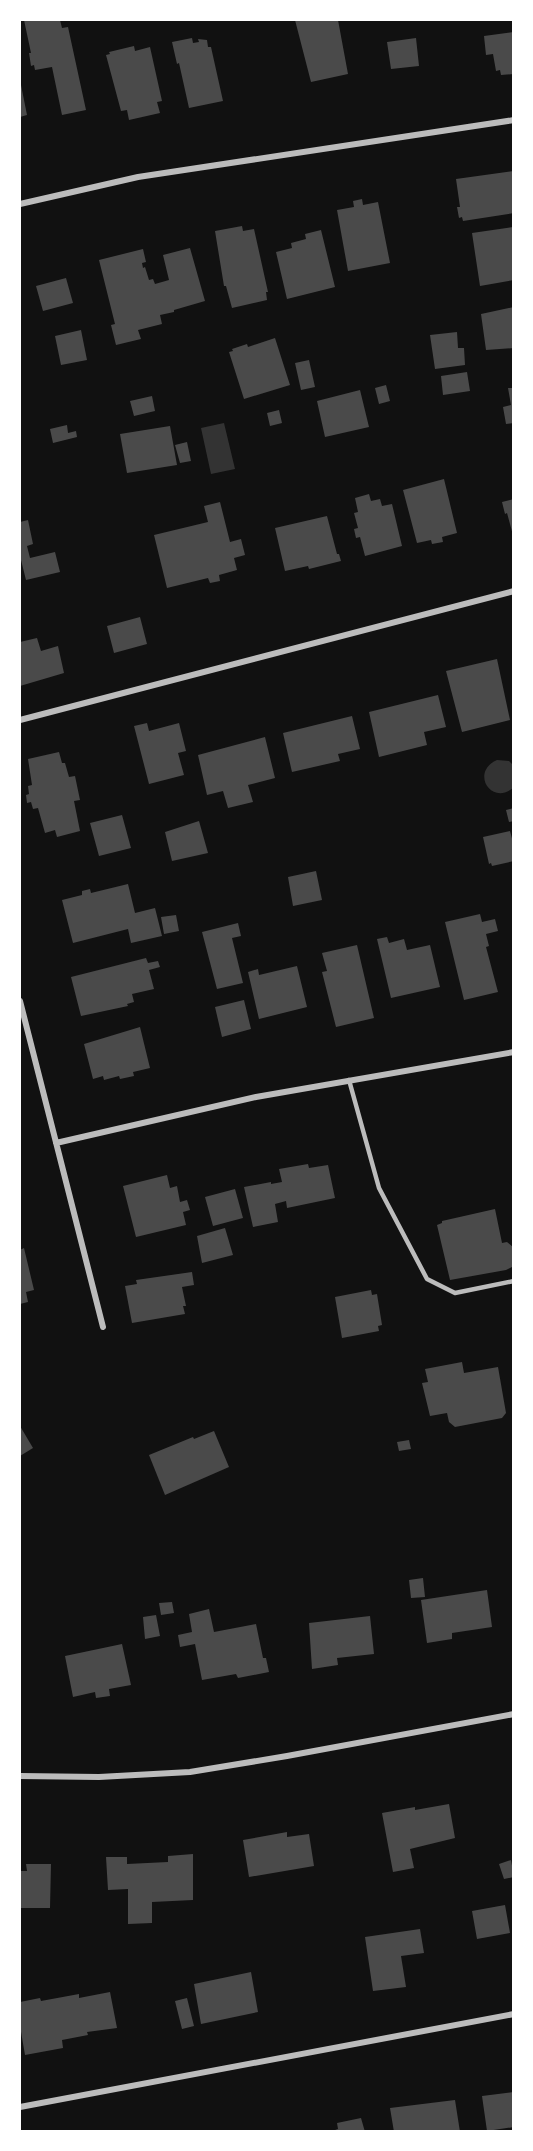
<svg xmlns="http://www.w3.org/2000/svg" width="533" height="2151" font-family="'PT Sans',sans-serif">
  <rect width="100%" height="100%" fill="#111"/>
  <!-- water -->
  <path fill="#333" d="M224 423 235 469 211 474 201 428Z
    M497 760 509 761 513 765V788C491 806 470 772 497 760Z"/>
  <!-- building -->
  <path fill="#4a4a4a" d="M24 20H60L62 28 68 27 86 110 62 115 52 67 35 70 34 65 31 66 29 53H31Z
    M295 20H338L348 74 311 82Z
    M514 32V74L501 75 500 70 496 71 493 54 486 55 484 36Z
    M192 38 193 43 199 42 198 39 207 40 208 47H211L223 101 189 108 179 63 177 64 172 42Z
    M416 38 419 66 391 69 387 42Z
    M134 46 135 51 150 47 162 101 157 102 160 113 129 120 127 110 121 111 106 55 110 54 109 52Z
    M21 85 27 115 20 117V85Z
    M514 171V213L463 221 462 217 459 218 457 207H460L456 179Z
    M362 199 363 205 378 202 390 263 348 271 337 210 354 207 353 201Z
    M242 226 243 231 254 229 268 292H266L267 300 232 308 226 286H224L215 231Z
    M513 227 514 280 480 286 472 233Z
    M321 230 335 287 287 299 276 252 292 248 291 243 306 239 305 234Z
    M190 248 205 301 174 310V312L160 315 162 324 138 330 141 339 116 345 111 325 115 324 99 260 143 249 146 262 142 263 143 268 145 267 149 280 153 279 155 284 169 280 163 255Z
    M66 278 73 303 43 311 36 286Z
    M514 307V348L486 350 481 314Z
    M81 330 87 360 61 365 55 336Z
    M457 332 458 348H464L465 365 435 369 430 335Z
    M275 338 290 385 244 399 229 352 233 351 232 349 247 344 248 347Z
    M309 360 315 387 301 390 295 363Z
    M467 372 470 391 443 395 441 376Z
    M386 385 390 401 379 404 375 388Z
    M508 388H514V423L506 424 503 407 511 405Z
    M360 390 369 427 325 437 317 401Z
    M152 396 155 411 134 416 130 401Z
    M279 410 282 423 270 426 267 413Z
    M67 425 68 433 76 431 77 437 53 443 50 429Z
    M170 426 177 465 127 473 120 434Z
    M187 442 191 461 180 463 175 445Z
    M444 479 457 533 442 537 443 542 432 544 431 540 417 543 403 490Z
    M369 494 371 501 380 499 382 506 392 504 402 546 365 556 360 537 356 538 354 529 358 528 354 513 358 512 355 498Z
    M514 499V535H513L507 513 505 514 502 502Z
    M220 502 230 542 241 539 245 555 234 558 237 570 219 575 220 581 210 583 208 578 167 588 154 535 208 522 204 506Z
    M327 516 337 554H339L341 561 309 569 308 566 285 571 275 528Z
    M28 520 33 544 27 546 30 558 55 552 60 572 26 580 21 560 20 561V522Z
    M140 617 147 644 114 653 107 626Z
    M37 638 41 651 58 646 64 673 20 686V642Z
    M497 659 510 720 462 732 446 671Z
    M438 695 446 727 424 732 427 745 379 757 369 712Z
    M352 716 360 749 338 754 340 761 292 772 283 733Z
    M147 723 149 731 179 723 186 751 178 753 184 775 149 784 134 726Z
    M265 737 275 778 248 785 253 802 228 808 223 791 207 795 198 755Z
    M59 752 62 763H65L69 777 75 776 80 800 74 801 80 831 57 837 55 830 45 833 38 808 33 809 31 802 27 803 26 795 29 794 28 786 32 785 28 759Z
    M514 808V821L509 822 506 810Z
    M122 815 131 848 99 856 90 823Z
    M199 821 208 853 172 861 165 832Z
    M510 831 514 846V861L492 866 491 863 489 864 483 837Z
    M316 871 322 900 293 906 288 877Z
    M128 884 135 913 155 908 162 936 131 943 128 929 73 943 62 900 82 895V891L90 889 91 893Z
    M480 914 482 922 495 919 498 931 486 934 489 946 486 947 498 992 464 1000 445 922Z
    M176 915 179 931 164 934 161 917Z
    M238 923 241 936 232 938 243 983 217 989 202 932Z
    M387 937 389 943 404 939 407 950 430 945 440 987 391 998 377 939Z
    M357 945 374 1018 336 1027 322 972 327 971 322 953Z
    M146 958 148 963 158 961 160 967 149 970 154 989 132 994 134 1002 127 1004 128 1006 81 1016 71 977Z
    M297 966 307 1007 259 1019 248 972 258 969 259 975Z
    M244 1000 251 1029 222 1037 215 1007Z
    M140 1027 150 1068 133 1072 134 1076 120 1079 119 1076 104 1080 103 1076 93 1079 84 1044Z
    M308 1164 309 1168 328 1165 335 1198 287 1208 286 1201 275 1204 278 1222 253 1227 244 1187 271 1182V1184L282 1182 279 1169Z
    M167 1175 170 1188 177 1186 180 1202 187 1200 190 1210 183 1212 186 1225 136 1237 123 1186Z
    M235 1189 243 1218 213 1226 205 1197Z
    M495 1209 502 1243 507 1242 514 1248V1266L506 1270 450 1280 437 1225 442 1223V1221Z
    M225 1228 233 1255 202 1263 197 1236Z
    M24 1248 34 1290 26 1292 28 1302 20 1304V1250Z
    M192 1272 194 1285 182 1287 186 1306H183L185 1314 132 1323 125 1286 137 1284 136 1280Z
    M371 1290 372 1295 377 1294 382 1325 378 1326 379 1331 342 1338 335 1297Z
    M462 1362 464 1373 498 1367 506 1413 502 1418 455 1427 449 1422 447 1413 430 1416 422 1383 428 1382 425 1369Z
    M20 1426 33 1448 20 1456Z
    M214 1431 229 1467 165 1495 149 1455 193 1437 194 1439Z
    M409 1440 411 1449 399 1451 397 1442Z
    M423 1578 425 1597 411 1598 409 1580Z
    M487 1590 492 1627 452 1633V1639L427 1643 421 1600Z
    M172 1602 174 1613 161 1615 159 1603Z
    M209 1609 214 1632 256 1624 263 1658H266L269 1672 238 1678 236 1674 202 1680 195 1644 180 1647 178 1635 192 1632 189 1614Z
    M156 1615 160 1636 145 1639 143 1617Z
    M370 1616 374 1654 337 1658 338 1665 312 1669 309 1623Z
    M122 1644 131 1685 109 1689 110 1696 96 1698 95 1692 73 1697 65 1656Z
    M449 1804 455 1838 410 1849 414 1868 393 1872 382 1813 415 1807V1810Z
    M287 1832V1837L309 1834 314 1866 249 1877 243 1840Z
    M193 1854V1900L152 1902V1923L128 1924V1889L108 1890 106 1857H127V1864L168 1862V1856Z
    M511 1860 514 1877 504 1879 499 1864Z
    M26 1864H51L50 1908H20V1871H27Z
    M505 1905 510 1933 477 1939 472 1911Z
    M420 1929 424 1953 401 1956 406 1987 373 1991 365 1937Z
    M251 1972 258 2012 201 2024 194 1984Z
    M110 1992 117 2028 87 2032 88 2035 62 2040 63 2048 25 2055 20 2026V2002L40 1998 41 2001 79 1994V1998Z
    M187 1998 194 2026 182 2029 175 2001Z
    M514 2092V2127L487 2131 482 2096Z
    M455 2100 460 2132H394L390 2108Z
    M361 2118 365 2132H329L338 2129 337 2123Z"/>
  <g fill="none" stroke-linecap="round" stroke-linejoin="round">
    <!-- service -->
    <path stroke="#bcbcbc" stroke-width="4.5" d="M349 1080 379 1188 427 1279 455 1293 514 1281"/>
    <!-- minor -->
    <path stroke="#bcbcbc" stroke-width="6" d="M20 204 138 177 514 120
      M20 720 514 591
      M20 1001 103 1327
      M56 1143 256 1097 514 1052
      M20 1776 99 1777 190 1772 287 1756 514 1714
      M20 2107 514 2014"/>
  </g>
  <!-- border -->
  <rect width="533" height="2151" fill="none" stroke="#ffffff" stroke-width="42"/>
</svg>
